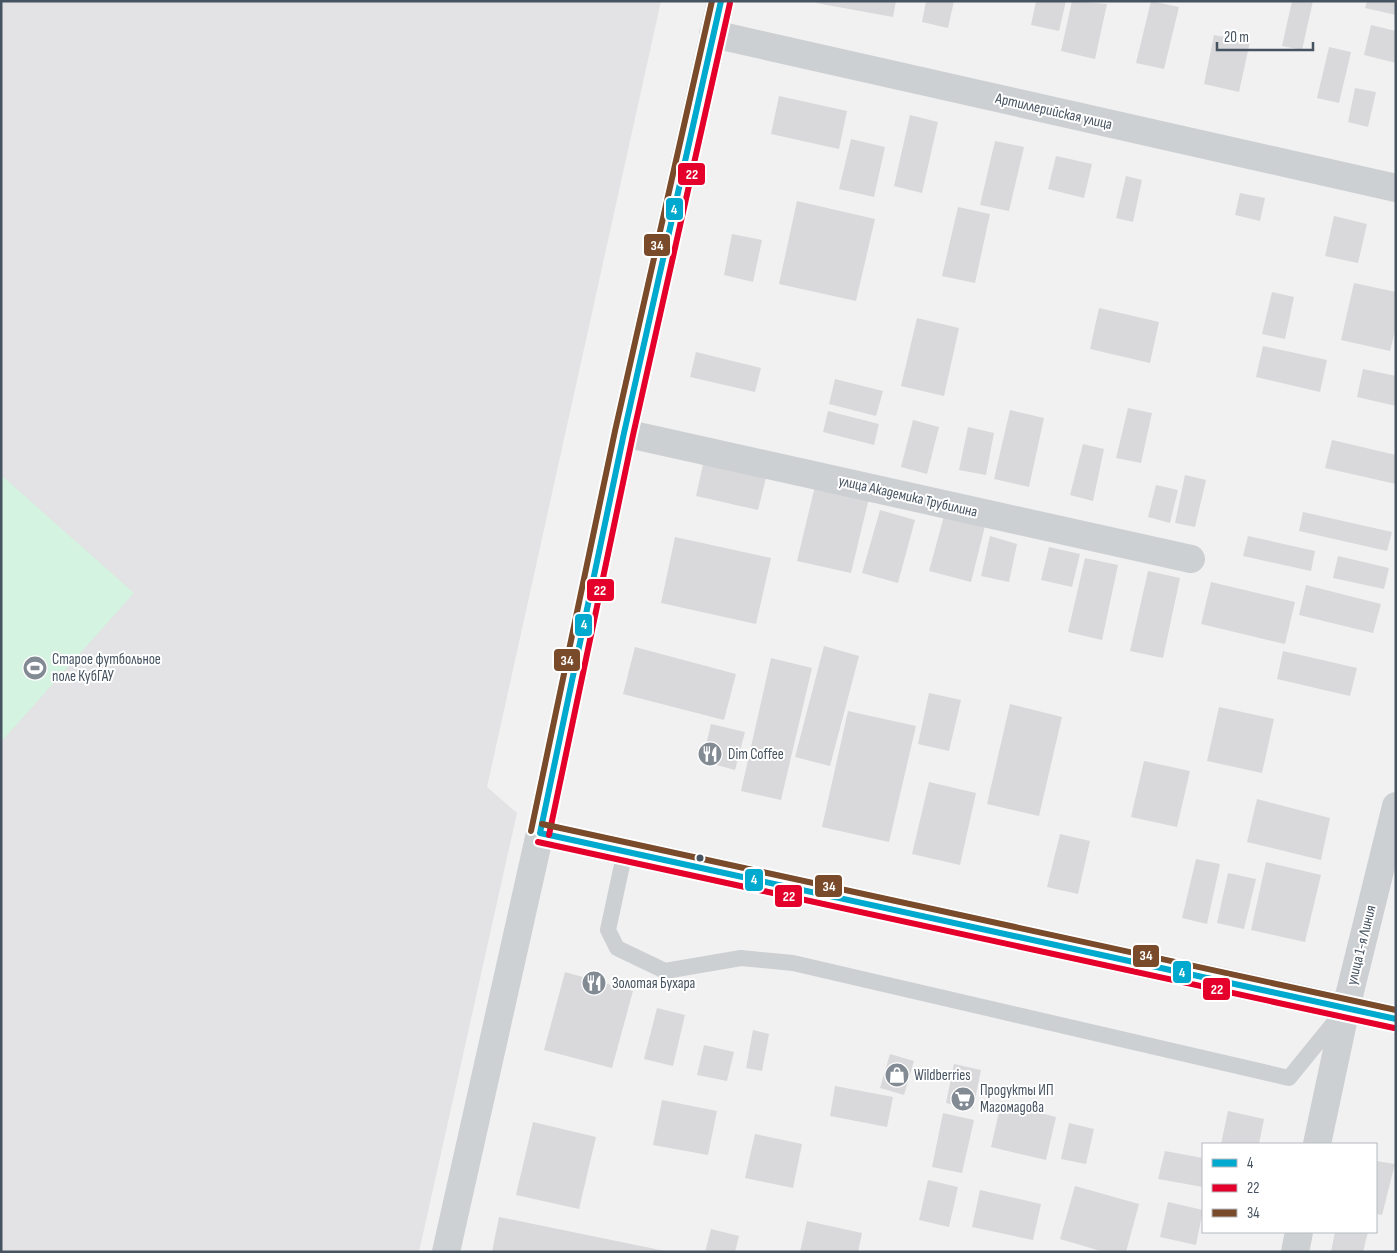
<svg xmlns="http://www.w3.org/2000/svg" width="1397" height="1253" font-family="'Sofia Sans Condensed',sans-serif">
  <rect width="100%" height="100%" fill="#f2f1f1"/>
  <!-- education -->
  <path fill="#e3e2e4" d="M1 1H661L487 787 517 813 419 1252H1Z"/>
  <!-- green -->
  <path fill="#d4f3e0" d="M1 475 134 593 1 742Z"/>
  <!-- building -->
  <path fill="#d9d9db" d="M817 1H896L893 17 816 3Z
    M926 1H954L948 28 922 22Z
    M1036 1H1066L1059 31 1031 25Z
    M1072 1 1107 4 1095 59 1061 51Z
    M1151 1 1179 7 1164 69 1136 63Z
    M1292 1H1313L1302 50 1282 46Z
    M1367 1H1396V15L1365 8Z
    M1371 25 1396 31V63L1364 55Z
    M1214 35 1250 42 1239 92 1204 84Z
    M1329 47 1351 52 1339 103 1317 98Z
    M1355 88 1376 92 1368 127 1348 122Z
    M779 96 847 111 839 149 771 134Z
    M910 115 938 122 922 193 894 186Z
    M851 139 885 147 874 197 839 189Z
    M995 141 1024 147 1009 211 980 205Z
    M1056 156 1092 164 1084 198 1048 189Z
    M1126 176 1142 180 1133 222 1116 218Z
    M1240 193 1265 198 1260 221 1235 215Z
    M797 201 875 219 856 301 779 284Z
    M958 207 990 214 975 283 942 276Z
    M1334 216 1367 224 1358 263 1325 256Z
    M732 234 762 240 753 282 724 275Z
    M1354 283 1396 292V327L1390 351 1341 340Z
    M1272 292 1294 297 1285 339 1262 334Z
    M1099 308 1159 322 1150 363 1090 349Z
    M917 318 959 328 944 396 901 386Z
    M1263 346 1327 360 1320 392 1256 377Z
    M696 352 761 368 755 392 690 377Z
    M1363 369 1396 376V406L1357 397Z
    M835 379 883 391 876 416 829 404Z
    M1128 408 1152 413 1141 463 1116 458Z
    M1010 410 1044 418 1029 487 994 479Z
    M828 411 879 424 874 445 823 432Z
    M913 420 939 427 927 474 901 467Z
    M968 427 994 433 986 475 959 470Z
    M1332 440 1396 455V484L1325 468Z
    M1083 444 1104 449 1093 501 1070 495Z
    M704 460 767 474 758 510 696 496Z
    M1185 475 1206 480 1195 527 1175 523Z
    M1156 485 1178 490 1170 523 1148 517Z
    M815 486 869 498 851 573 797 561Z
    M880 510 915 520 898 583 862 573Z
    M1303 512 1392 532 1387 551 1299 531Z
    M944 516 985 526 971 582 929 571Z
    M990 536 1017 544 1009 582 981 576Z
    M1248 536 1315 551 1311 571 1243 556Z
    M675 537 771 558 756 624 661 603Z
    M1049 547 1080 554 1072 587 1041 580Z
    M1338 556 1389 568 1384 589 1333 578Z
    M1085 558 1118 565 1102 640 1068 632Z
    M1148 571 1180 578 1163 658 1130 651Z
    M1211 582 1295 602 1285 644 1201 624Z
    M1306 585 1381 604 1373 633 1299 615Z
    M824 646 859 656 830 766 795 757Z
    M635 647 736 674 724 720 623 694Z
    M1283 651 1357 668 1350 696 1277 679Z
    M771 658 812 668 781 800 741 791Z
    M929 693 961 700 949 751 918 744Z
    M1010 704 1062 717 1039 816 987 804Z
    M1219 707 1274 719 1262 773 1207 761Z
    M848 711 916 726 889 842 822 827Z
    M711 724 745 732 735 770 702 761Z
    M1144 761 1190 771 1177 827 1131 817Z
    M929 782 976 793 960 865 912 854Z
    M1257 799 1330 818 1321 860 1247 842Z
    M1060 834 1090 841 1078 894 1047 887Z
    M1196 859 1220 864 1207 924 1182 918Z
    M1266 862 1321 875 1305 942 1251 930Z
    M1228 873 1256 879 1244 929 1217 923Z
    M565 972 633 991 612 1068 544 1050Z
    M657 1008 685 1015 673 1066 644 1059Z
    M753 1030 769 1034 762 1071 746 1068Z
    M704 1045 734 1052 727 1081 697 1075Z
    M890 1054 914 1061 904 1095 880 1088Z
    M954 1064 981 1070 973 1109 946 1103Z
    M835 1086 893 1097 887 1127 830 1116Z
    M662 1100 717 1111 708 1155 653 1145Z
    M1001 1103 1056 1117 1046 1160 991 1147Z
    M1228 1111 1264 1119 1259 1144H1221Z
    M943 1113 974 1120 962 1173 932 1167Z
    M533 1122 596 1137 579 1209 516 1195Z
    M1069 1123 1094 1129 1086 1164 1061 1159Z
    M755 1134 802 1144 793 1188 745 1178Z
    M1165 1151 1203 1158V1187L1158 1179Z
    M1376 1161 1395 1164 1382 1215 1376 1214Z
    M928 1180 958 1187 949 1227 919 1220Z
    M1075 1186 1139 1204 1126 1252H1104L1060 1239Z
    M980 1190 1041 1204 1033 1240 972 1227Z
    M1168 1202 1203 1210 1196 1245 1160 1237Z
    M499 1217 665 1251V1252H492Z
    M807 1221 862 1233 858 1252H800Z
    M711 1229 739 1236 735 1252H705Z
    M1335 1232H1368L1363 1252H1331Z"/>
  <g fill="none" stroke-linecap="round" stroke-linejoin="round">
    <!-- service -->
    <path stroke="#cdd0d2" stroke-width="16" d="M625 851 608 930 617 948 665 971 741 958 793 963 1289 1078 1341 1014"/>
    <!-- minor -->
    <path stroke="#cdd0d2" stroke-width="28" d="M713 34 1396 188
      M624 433 1191 559
      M1317 1144 1346 1008 1396 806
      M1295 1252 1299 1232"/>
    <!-- secondary -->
    <path stroke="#cdd1d4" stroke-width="28" d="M540 833 1396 1019
      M446 1252 540 833 624 433 721 1"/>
    <defs>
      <path id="bus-1" d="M540 833 1396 1019
        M540 833 624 433 721 1"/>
      <path id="bus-2" d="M549 835 633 435 730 3
        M538 842 1394 1028"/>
      <path id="bus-3" d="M542 824 1396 1010
        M531 831 615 431 712 1"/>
    </defs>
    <!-- bus-1 casing -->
    <use href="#bus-1" stroke="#fff" stroke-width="10"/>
    <!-- bus-2 casing -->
    <use href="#bus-2" stroke="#fff" stroke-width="10"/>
    <!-- bus-3 casing -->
    <use href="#bus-3" stroke="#fff" stroke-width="10"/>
    <!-- bus-1 -->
    <use href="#bus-1" stroke="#00a9ce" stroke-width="6"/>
    <!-- bus-2 -->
    <use href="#bus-2" stroke="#e4002b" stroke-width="6"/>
    <!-- bus-3 -->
    <use href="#bus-3" stroke="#7a4b2a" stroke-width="6"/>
  </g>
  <!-- icons -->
  <defs>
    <symbol id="stadium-disc" viewBox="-11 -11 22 22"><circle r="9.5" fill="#828a93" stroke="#fff"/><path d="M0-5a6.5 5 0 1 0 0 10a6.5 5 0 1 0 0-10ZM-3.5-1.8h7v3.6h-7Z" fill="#fff"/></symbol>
    <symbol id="restaurant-disc" viewBox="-11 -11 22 22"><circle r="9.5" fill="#828a93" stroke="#fff"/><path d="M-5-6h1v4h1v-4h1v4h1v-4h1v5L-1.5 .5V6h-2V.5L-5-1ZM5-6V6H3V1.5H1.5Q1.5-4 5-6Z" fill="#fff"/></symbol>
    <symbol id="shop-disc" viewBox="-11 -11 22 22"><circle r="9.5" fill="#828a93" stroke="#fff"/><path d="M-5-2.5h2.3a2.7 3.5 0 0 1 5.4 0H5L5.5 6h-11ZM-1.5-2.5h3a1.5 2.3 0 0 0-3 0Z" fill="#fff"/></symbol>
    <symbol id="supermarket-disc" viewBox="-11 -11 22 22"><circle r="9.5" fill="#828a93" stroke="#fff"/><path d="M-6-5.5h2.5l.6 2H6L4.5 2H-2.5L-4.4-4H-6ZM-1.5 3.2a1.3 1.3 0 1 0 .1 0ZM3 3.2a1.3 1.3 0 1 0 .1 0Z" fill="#fff"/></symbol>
  </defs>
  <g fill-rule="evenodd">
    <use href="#stadium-disc" x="21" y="654" width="28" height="28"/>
    <use href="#restaurant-disc" x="696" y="740" width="28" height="28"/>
    <use href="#restaurant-disc" x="580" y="969" width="28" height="28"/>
    <use href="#shop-disc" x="883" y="1061" width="28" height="28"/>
    <use href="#supermarket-disc" x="949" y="1085" width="28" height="28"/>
  </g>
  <!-- markers -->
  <circle fill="#465360" stroke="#fff" stroke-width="2" cx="700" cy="858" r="4.5"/>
  <g text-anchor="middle" stroke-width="4" stroke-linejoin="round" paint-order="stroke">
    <!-- street labels -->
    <g font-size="15" fill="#465360" stroke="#fff">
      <text transform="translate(1054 111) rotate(13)" y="5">Артиллерийская улица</text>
      <text transform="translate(908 496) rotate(13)" y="5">улица Академика Трубилина</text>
      <text transform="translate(1361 945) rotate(-76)" y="5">улица 1-я Линия</text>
    </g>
    <!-- poi labels -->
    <g font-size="15" fill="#465360" stroke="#fff" text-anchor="start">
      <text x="52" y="664">Старое футбольное<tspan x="52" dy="17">поле КубГАУ</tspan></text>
      <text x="728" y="759">Dim Coffee</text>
      <text x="612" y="988">Золотая Бухара</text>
      <text x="914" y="1080">Wildberries</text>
      <text x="980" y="1095">Продукты ИП<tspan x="980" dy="17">Магомадова</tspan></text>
    </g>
  </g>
  <g stroke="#fff" stroke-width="2">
    <rect x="677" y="162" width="29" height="24" rx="5" fill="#e4002b"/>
    <rect x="665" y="197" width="19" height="24" rx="5" fill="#00a9ce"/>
    <rect x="643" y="233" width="28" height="24" rx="5" fill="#7a4b2a"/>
    <rect x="586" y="578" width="29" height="24" rx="5" fill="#e4002b"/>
    <rect x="574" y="613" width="19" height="24" rx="5" fill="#00a9ce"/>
    <rect x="553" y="648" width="28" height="24" rx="5" fill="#7a4b2a"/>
    <rect x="744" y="868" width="20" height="24" rx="5" fill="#00a9ce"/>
    <rect x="814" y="874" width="29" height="24" rx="5" fill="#7a4b2a"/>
    <rect x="774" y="884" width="29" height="24" rx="5" fill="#e4002b"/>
    <rect x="1132" y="944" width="28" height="24" rx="5" fill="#7a4b2a"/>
    <rect x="1172" y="960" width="20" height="24" rx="5" fill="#00a9ce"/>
    <rect x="1202" y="977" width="29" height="24" rx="5" fill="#e4002b"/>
  </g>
  <g font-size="14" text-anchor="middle" font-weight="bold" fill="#fff">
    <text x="692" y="179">22</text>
    <text x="674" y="214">4</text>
    <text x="657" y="250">34</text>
    <text x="600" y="595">22</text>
    <text x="584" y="629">4</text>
    <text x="567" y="665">34</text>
    <text x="754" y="884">4</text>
    <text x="829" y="891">34</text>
    <text x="789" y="901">22</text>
    <text x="1146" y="960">34</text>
    <text x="1182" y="977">4</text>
    <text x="1217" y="994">22</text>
  </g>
  <!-- border -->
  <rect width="1397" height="1253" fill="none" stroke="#465360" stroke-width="5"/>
  <!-- legend -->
  <rect x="1202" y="1143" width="175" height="90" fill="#ffffff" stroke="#b5babf"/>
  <rect x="1212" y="1159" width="25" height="8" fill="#00a9ce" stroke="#b5babf"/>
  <text x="1247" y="1168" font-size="15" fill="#465360">4</text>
  <rect x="1212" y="1184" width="25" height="8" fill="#e4002b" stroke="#b5babf"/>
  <text x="1247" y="1193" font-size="15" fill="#465360">22</text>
  <rect x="1212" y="1209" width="25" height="8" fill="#7a4b2a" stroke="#b5babf"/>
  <text x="1247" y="1218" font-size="15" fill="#465360">34</text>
  <!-- scale -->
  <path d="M1217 42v8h96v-8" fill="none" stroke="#465360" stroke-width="2.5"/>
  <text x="1224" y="42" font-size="15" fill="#465360" stroke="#ffffff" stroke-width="4" paint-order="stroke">20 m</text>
</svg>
